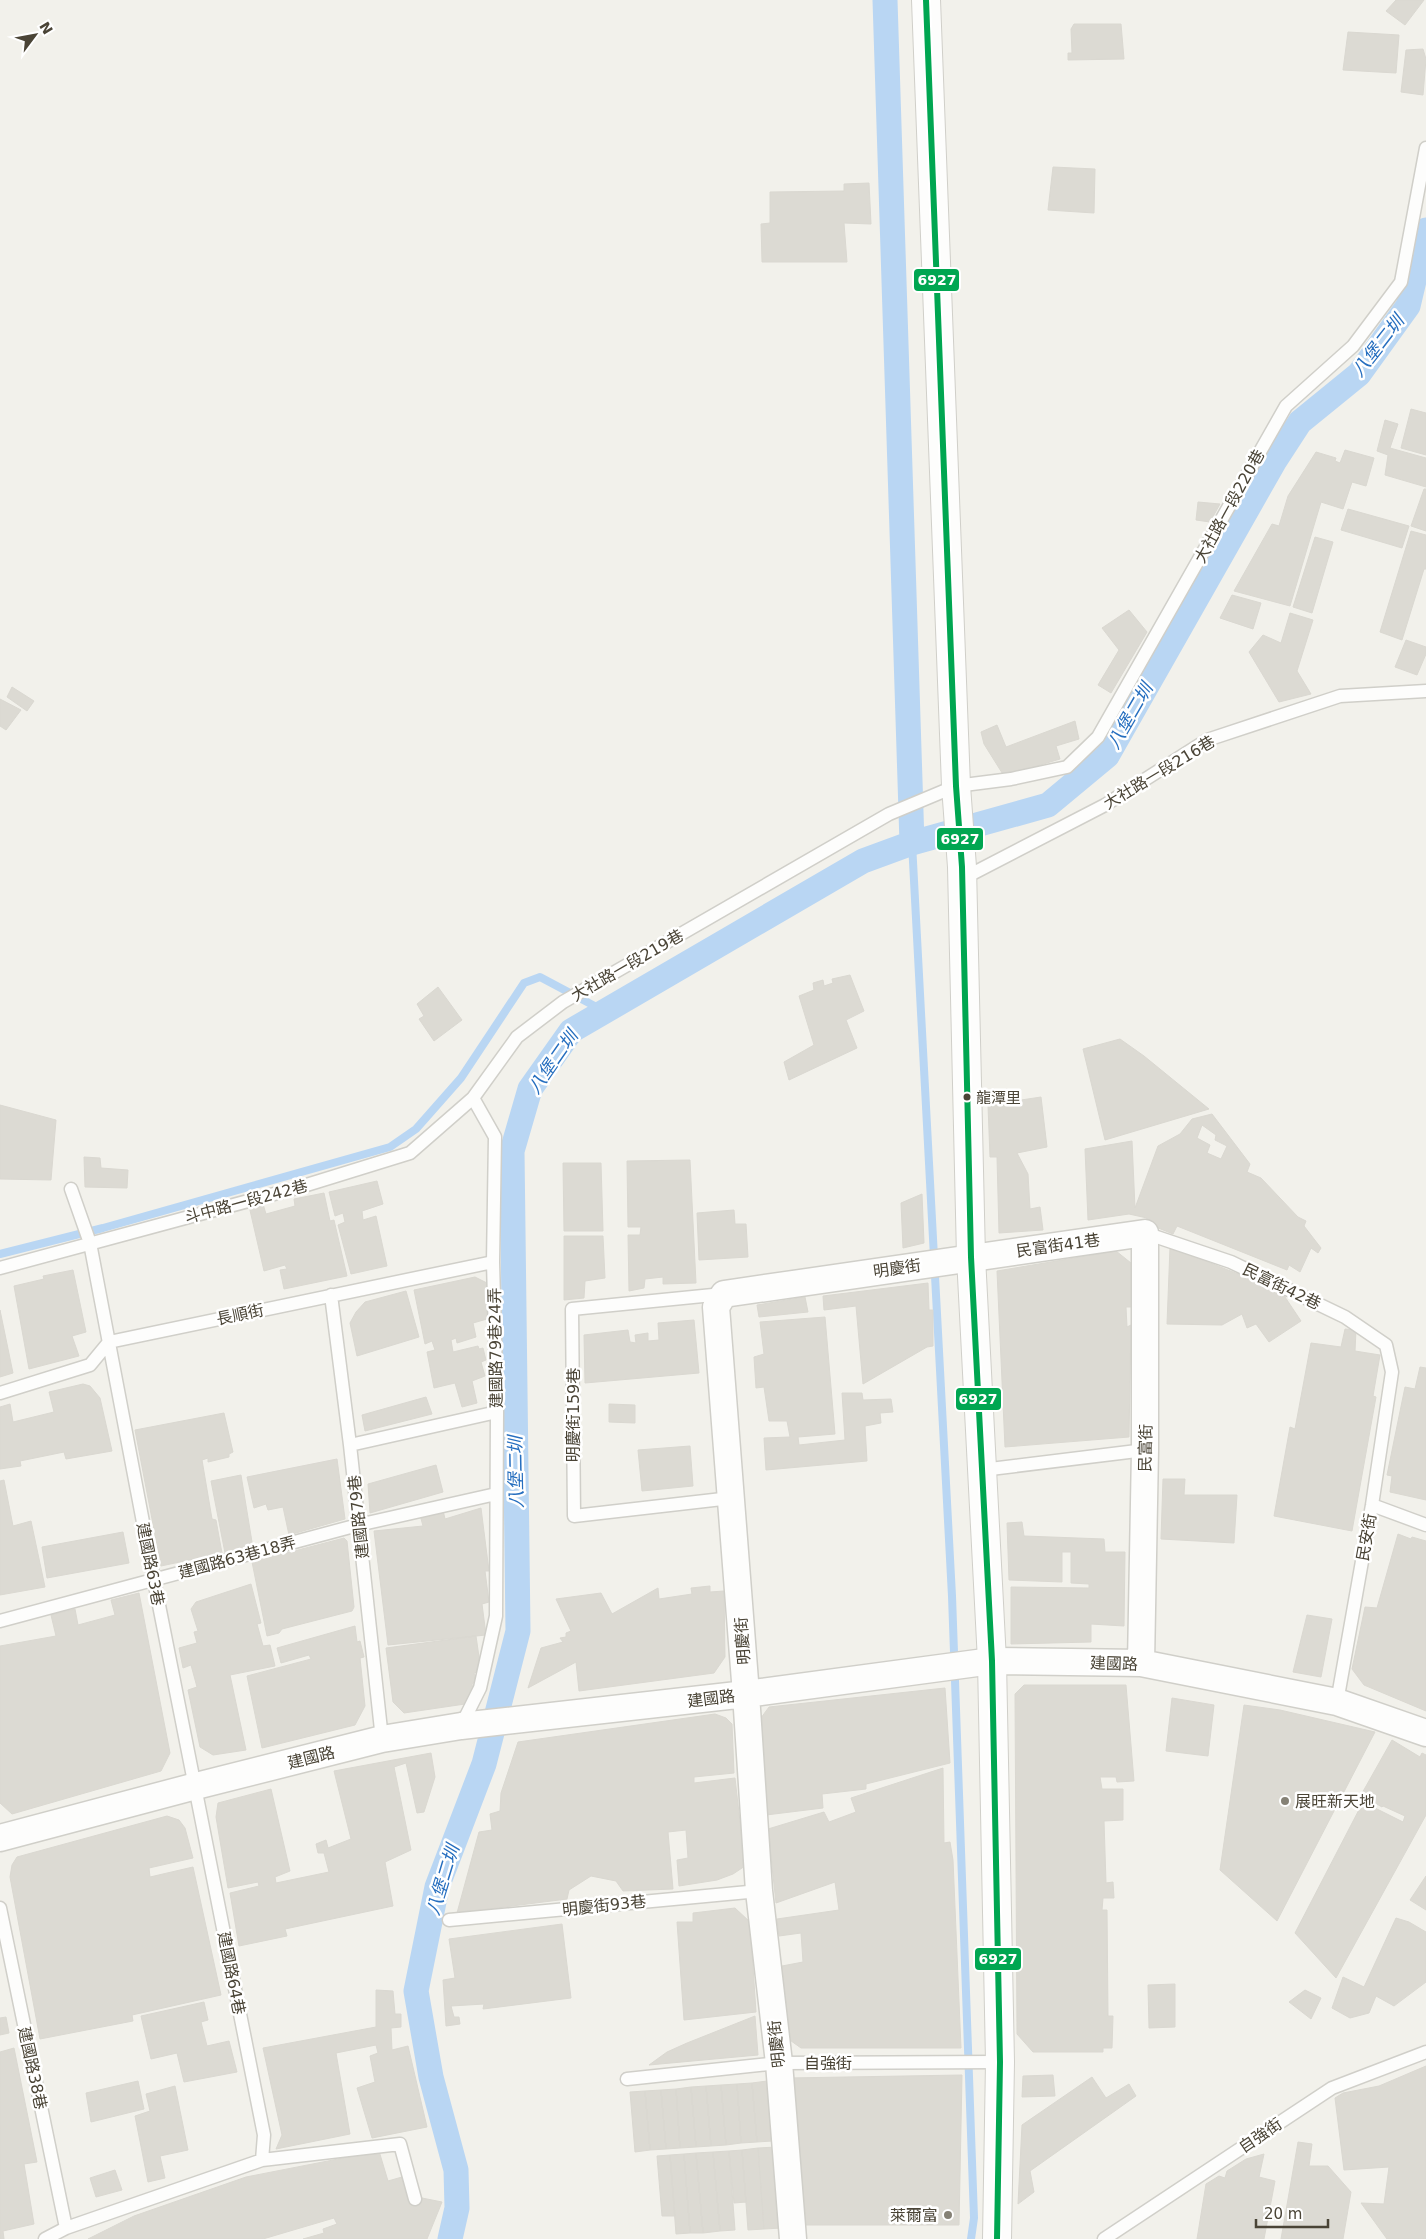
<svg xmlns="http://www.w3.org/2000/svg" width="1426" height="2239" font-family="'DejaVu Sans','Noto Sans TC',sans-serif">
  <rect width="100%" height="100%" fill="#f2f1eb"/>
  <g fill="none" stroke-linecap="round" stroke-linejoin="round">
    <!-- stream -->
    <path stroke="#b9d6f3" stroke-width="8" d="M912 843 952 1596 974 2218 971 2239
      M0 1254 103 1228 390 1147 416 1129 461 1078 524 983 540 977 604 1011"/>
    <!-- canal -->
    <path stroke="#b9d6f3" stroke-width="25" d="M885 0 912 843
      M450 2239 457 2208 456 2170 431 2077 416 1991 437 1887 484 1764 518 1631 512 1151 530 1089 571 1031 863 861 912 843 1048 805 1107 756 1274 462 1300 422 1359 374 1408 306 1426 230"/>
  </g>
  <!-- building -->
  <path fill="#dcdad3" stroke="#dad8d1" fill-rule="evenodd" d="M1396 0H1424L1405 25 1386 11Z
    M1074 24H1121L1124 59 1068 60V53H1072L1071 29Z
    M1348 32 1399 35 1396 73 1343 70Z
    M1423 49 1426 59 1423 95 1401 92 1406 50Z
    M1053 167 1095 169 1094 213 1048 210Z
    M869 183 871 224 844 223 847 262H762L761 224 770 223V192L844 191V184Z
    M1411 409 1426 413V455L1401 448Z
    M1385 420 1398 424 1390 448 1426 458V487L1385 475 1388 455 1377 451Z
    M1345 450 1374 458 1366 486 1352 482 1343 509 1321 502 1290 606 1234 591 1272 524 1279 526 1288 496 1316 452 1336 458 1335 461 1340 463Z
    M1424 489H1426V531L1411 526Z
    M1198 502 1220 504 1210 522 1196 520Z
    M1348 509 1409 526 1402 548 1341 530Z
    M1411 531 1426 535V569H1424L1402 640 1380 632Z
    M1315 537 1333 542 1312 613 1293 607Z
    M1232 595 1261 603 1253 629 1220 618Z
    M1129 610 1147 632 1111 693 1098 685 1119 650 1102 628Z
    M1290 613 1313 620 1297 671 1311 694 1279 702 1249 652 1263 635 1281 643Z
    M1406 640 1426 647V654L1417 675 1395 667Z
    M12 687 34 701 27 711 7 697Z
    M0 699 21 710 6 730 0 726Z
    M1075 721 1079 739 1056 746 1060 759 1004 776 984 744 981 732 997 725 1006 747Z
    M850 975 864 1011 846 1020 857 1048 789 1080 784 1062 814 1045 799 996 814 990 813 983 823 980 824 986 833 983 832 979Z
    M438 987 462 1020 434 1041 419 1019 424 1016 417 1004Z
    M1120 1039 1144 1056 1209 1109 1105 1140 1083 1049Z
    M1041 1097 1047 1147 1017 1153 1028 1174 1030 1209 1040 1207 1043 1230 999 1233 997 1157H990L988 1105Z
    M0 1105 56 1120 51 1180 0 1179Z
    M1212 1114 1250 1164 1247 1172 1261 1178 1298 1217 1306 1221 1304 1226 1321 1248 1318 1253 1311 1248 1300 1272 1289 1265 1287 1270 1177 1226 1173 1234 1146 1223 1147 1218 1129 1214 1088 1220 1085 1149 1132 1141 1135 1208 1158 1146 1180 1134 1192 1119ZM1202 1125 1216 1135 1215 1140 1227 1146 1221 1159 1207 1153 1210 1145 1197 1138Z
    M84 1157 100 1158 101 1168 128 1170 127 1188 85 1187Z
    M690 1160 696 1283 663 1284V1277L645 1279 644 1288 629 1291 628 1235H640L641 1227H628L627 1161Z
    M563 1163H601L603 1231H564Z
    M377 1181 383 1204 362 1211 363 1220 376 1216 387 1266 351 1274 338 1225 345 1222 343 1213 335 1216 329 1192Z
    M324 1193 330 1221 334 1220 347 1276 284 1289 280 1270 287 1269 285 1265 264 1271 249 1206 263 1204 266 1214 295 1206 294 1199Z
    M922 1194 924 1243 903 1248 901 1203Z
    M734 1210 735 1224H746L748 1257 699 1260 697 1213Z
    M564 1236H603L605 1278 585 1281 584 1298 564 1300Z
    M1170 1247 1281 1291 1301 1321 1269 1342 1256 1324 1247 1328 1242 1314 1222 1325 1167 1324Z
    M1116 1251 1131 1263 1132 1307H1126L1127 1327 1131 1325 1129 1437 1005 1447 997 1271Z
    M73 1270 86 1332 72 1336 79 1356 29 1369 14 1286 44 1279 43 1276Z
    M475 1277 487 1283V1319L473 1323 476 1337 457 1343 456 1338 451 1340 453 1352 478 1346 479 1349 483 1348 486 1360 481 1362 485 1376 472 1381 477 1403 462 1407 455 1383 434 1388 427 1352 435 1350 432 1341 425 1344 414 1290Z
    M928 1283 929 1310H933V1346L927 1347 863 1384 856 1306 824 1310 823 1296Z
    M406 1291 419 1337 357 1356 350 1323 356 1312 365 1302Z
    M805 1297 808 1312 759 1317 757 1305Z
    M0 1310 13 1373 0 1377Z
    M825 1317 835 1434 798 1437 799 1445 845 1440 842 1393H862L863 1400 891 1399 893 1412 880 1413 881 1423 865 1426 867 1461 766 1470 764 1438 790 1437 787 1421H769L764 1387 756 1388 754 1357 764 1354 760 1322Z
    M694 1320 699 1373 585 1383 584 1335 628 1330 630 1342 636 1343 635 1335 648 1333V1341L659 1340 658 1323Z
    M1345 1329 1356 1330 1355 1351 1380 1355 1373 1396 1376 1397 1352 1531 1274 1516 1290 1427 1295 1429 1311 1343 1341 1347Z
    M1420 1367 1426 1368V1500L1390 1492 1392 1476 1387 1475 1405 1387 1415 1389Z
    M83 1384 90 1386 100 1398 112 1451 66 1459 64 1452 20 1461 21 1466 0 1469V1407L10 1404 13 1422 54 1412 49 1392Z
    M426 1397 432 1414 365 1431 362 1415Z
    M609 1404 635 1405V1423L609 1422Z
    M224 1413 233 1452 229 1454V1457L208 1462V1458L202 1460 212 1519 216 1520 222 1553 161 1566 135 1430Z
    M690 1446 693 1486 642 1491 638 1450Z
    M337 1459 345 1519 289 1535 283 1507 268 1510 266 1504 254 1508 247 1477Z
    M436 1465 443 1492 370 1513 368 1484Z
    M241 1475 253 1548 225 1553 211 1481Z
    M1163 1479H1185L1184 1495H1237L1234 1543 1161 1539Z
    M4 1480 13 1526 31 1521 45 1587 0 1595V1481Z
    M481 1508 489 1571H485L489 1602 482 1604 486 1635 388 1645 374 1531 423 1526 420 1515 443 1510 445 1519Z
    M1022 1522 1024 1536 1104 1539 1105 1552H1125L1124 1626 1091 1624V1642L1011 1644V1587L1089 1588V1584L1071 1583V1552H1062V1582L1009 1580 1007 1523Z
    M123 1532 129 1563 47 1578 42 1547Z
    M1398 1534 1411 1539 1412 1537 1426 1541V1711L1364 1685 1352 1669 1365 1607 1377 1608Z
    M344 1538 347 1541 354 1607 352 1611 282 1629 279 1633 267 1636 252 1562Z
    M251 1584 261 1623 257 1624 263 1646 270 1645 275 1666 230 1675 246 1750 213 1755 200 1747 188 1690 197 1687 191 1665 183 1668 179 1648 197 1643 194 1632 198 1631 191 1609 196 1602Z
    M710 1586V1592L724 1591 725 1657 714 1673 579 1691 576 1662 528 1688 541 1648 563 1642 560 1638 566 1637V1633L571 1631 556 1599 601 1593 612 1614 658 1588 659 1599 692 1594 691 1588Z
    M139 1593 170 1753 161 1771 12 1814 0 1803V1646L56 1636 51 1615 75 1609 78 1625 115 1615 111 1600Z
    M1307 1615 1332 1619 1321 1677 1293 1672Z
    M355 1626 357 1642 360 1641 364 1657 360 1658 365 1706 355 1725 262 1748 247 1676 311 1659 309 1655 281 1663 277 1648Z
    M476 1636 481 1671 474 1673 476 1681 472 1684 473 1691 465 1704 404 1713 393 1702 386 1648Z
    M1024 1685H1126L1134 1781 1117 1782 1116 1777H1100L1102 1789H1123V1820L1104 1821 1106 1883 1113 1882 1114 1898H1103L1102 1910H1107L1108 2016H1113L1112 2048H1103V2052H1033L1017 2034 1015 1694Z
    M945 1688 950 1763 866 1784V1789L822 1794 823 1808 766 1815 758 1722 769 1707Z
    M1172 1698 1214 1705 1208 1756 1166 1751Z
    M1244 1705 1280 1710 1375 1732 1277 1921 1220 1870Z
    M715 1714 726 1718 732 1724 734 1773 694 1777V1783L735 1778 745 1866 733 1874 717 1880 679 1886 677 1860 688 1858 686 1830 668 1832 673 1889 623 1891 616 1881 591 1876 569 1890 567 1899 457 1913 479 1832 492 1830 490 1814 500 1811 501 1793 518 1742Z
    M1392 1740 1420 1757 1422 1753 1426 1755V1815L1336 1978 1295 1933 1363 1802 1403 1822 1405 1816 1383 1806 1382 1807 1361 1795Z
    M431 1753 435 1777 424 1812 417 1813 406 1763 394 1767 411 1850 385 1862 393 1906 285 1929 287 1936 239 1946 230 1893 259 1886 258 1882 228 1888 216 1817 218 1803 271 1789 290 1871 275 1877 276 1883 329 1872 324 1853H318L316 1844 326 1840 328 1848 351 1839 334 1771Z
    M943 1768 944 1843 950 1842 953 1860 961 2048H801L787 2038 782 1966 803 1962 801 1933 779 1936 777 1919 839 1910 835 1882 776 1903 768 1829 824 1812 829 1822 856 1812 851 1798Z
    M167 1816 179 1820 185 1828 193 1858 149 1868 150 1877 193 1867 221 1995 132 2015 133 2021 40 2039 10 1877 12 1865 17 1857Z
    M1426 1876V1910L1410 1900Z
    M735 1908 750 1922 756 2012 684 2020 677 1922H693V1913Z
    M1396 1918 1409 1922 1426 1932V1982L1394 2006 1376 1996 1369 2013 1350 2018 1332 2008 1343 1977 1364 1987Z
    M562 1924 571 1998 483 2009 484 2004 451 2006 454 2017H459L460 2024 446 2026 443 1980 455 1978 449 1939Z
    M1175 1984V2027L1149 2028 1148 1985Z
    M376 1990 393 1991 395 2014H401V2027L391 2028 392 2050 408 2046 427 2127 372 2138 357 2088 375 2082 370 2056 378 2053 376 2045 336 2053 350 2134 276 2149 282 2135 263 2048 376 2027Z
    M1305 1990 1321 1998 1311 2019 1289 2002Z
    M204 2002 208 2020 201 2022 207 2046 229 2041 237 2072 184 2082 177 2053 151 2059 141 2016Z
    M755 2016 758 2055 649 2065 667 2052 687 2043Z
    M6 2017 9 2033 0 2035V2018Z
    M14 2048 37 2162 24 2164 34 2224 3 2231 4 2239H0V2052Z
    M1426 2066V2239H1387L1361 2203 1384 2204 1389 2167 1344 2170 1335 2098 1343 2093 1379 2086Z
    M962 2075 959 2225H802L788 2078Z
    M1053 2075 1055 2096 1022 2097 1023 2076Z
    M1092 2077 1106 2098 1129 2084 1136 2096 1030 2171 1034 2192 1018 2204 1022 2125Z
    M138 2081 144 2109 91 2122 86 2093Z
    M767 2081 772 2141 757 2142 752 2083Z
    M752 2083 757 2142 741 2143 737 2084Z
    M737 2084 741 2143 726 2145 721 2085Z
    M721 2085 726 2145 711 2146 706 2086Z
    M175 2086 188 2150 160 2156 165 2178 148 2182 135 2116 150 2111 146 2094Z
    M706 2086 711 2146 696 2147 691 2087Z
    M691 2087 696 2147 680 2148 676 2089Z
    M676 2089 680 2148 666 2149 661 2090Z
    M661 2090 666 2149 650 2150 645 2091Z
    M645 2091 650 2150 635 2152 630 2092Z
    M1298 2142 1312 2144 1309 2166H1328L1351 2192 1343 2239H1281Z
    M776 2147 782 2228 764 2229 758 2148Z
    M758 2148 764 2229 748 2230 742 2150Z
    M742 2150 746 2202 734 2203 729 2151Z
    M379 2151 388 2181 402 2177 410 2204 422 2198 442 2202 427 2239H303L324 2233 323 2229 337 2224 334 2218 263 2239H88L134 2216 246 2177Z
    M729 2151 735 2230 720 2231 713 2152Z
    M713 2152 720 2231 703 2233 696 2153Z
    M696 2153 703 2233H690L684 2154Z
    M684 2154 690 2233 676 2234 670 2155Z
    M1264 2154 1259 2177 1275 2181 1264 2239H1197L1206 2184 1219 2176 1225 2178 1227 2171 1246 2159Z
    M670 2155 675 2216H662L657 2156Z
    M115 2170 122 2190 96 2197 90 2178Z"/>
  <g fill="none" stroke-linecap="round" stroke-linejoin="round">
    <defs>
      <path id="service" d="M962 879 1105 805 1207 740 1340 696 1426 691
        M71 1189 90 1243 154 1580 264 2135 262 2160
        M1145 1233 1231 1262 1345 1317 1386 1345 1392 1372 1372 1505 1337 1702
        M0 1268 300 1187 410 1153 473 1098
        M723 1294 572 1309 574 1516 731 1498
        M331 1295 350 1445 382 1739
        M0 1393 90 1365 109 1342 493 1262
        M350 1445 497 1412
        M982 1470 1145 1450
        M1372 1505 1426 1525
        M0 1621 358 1525 496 1494
        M461 1726 480 1688 496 1616 497 1412 493 1262 495 1137 473 1098 517 1037 563 1002 889 814 956 786 1011 779 1067 767 1098 737 1286 406 1353 346 1401 282 1426 148
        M0 1908 66 2228
        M449 1920 759 1891
        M627 2079 779 2063 1000 2062
        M45 2239 66 2228 262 2160 400 2144 415 2199
        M1104 2239 1332 2088 1426 2052"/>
      <path id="minor" d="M0 1838 196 1786 382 1739 461 1726 746 1694 992 1661 1141 1663 1337 1702 1426 1733
        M793 2239 779 2063 759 1891 746 1694 716 1307 724 1294 1145 1233V1450L1141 1663"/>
      <path id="tertiary" d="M926 0 956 786 962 867 971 1257 992 1661 1000 2062 997 2239"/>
    </defs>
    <!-- service casing -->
    <use href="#service" stroke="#d0cfc9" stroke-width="15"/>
    <!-- minor casing -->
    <use href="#minor" stroke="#d0cfc9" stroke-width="29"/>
    <!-- tertiary casing -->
    <use href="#tertiary" stroke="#d0cfc9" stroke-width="30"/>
    <!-- service -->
    <use href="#service" stroke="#fdfdfc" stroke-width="12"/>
    <!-- minor -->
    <use href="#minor" stroke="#fdfdfc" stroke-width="26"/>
    <!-- tertiary -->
    <use href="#tertiary" stroke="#fdfdfc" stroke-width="28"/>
    <defs>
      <path id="bus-1" d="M926 0 956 786 962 867 971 1257 992 1661 1000 2062 997 2239"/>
    </defs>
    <!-- bus-1 casing -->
    <use href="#bus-1" stroke="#fff" stroke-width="10"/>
    <!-- bus-1 -->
    <use href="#bus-1" stroke="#00a651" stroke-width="6"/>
  </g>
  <!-- markers -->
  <circle fill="#4a4436" stroke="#fff" stroke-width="2" cx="967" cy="1097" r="4.5"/>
  <g fill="#858175" stroke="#fff" stroke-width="2">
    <circle cx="1285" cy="1801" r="5"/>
    <circle cx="948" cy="2215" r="5"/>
  </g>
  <g text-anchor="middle" stroke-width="5" stroke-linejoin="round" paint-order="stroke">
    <!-- bus labels -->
    <g font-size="15" fill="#4a4436" stroke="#fff" text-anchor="start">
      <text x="976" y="1103">龍潭里</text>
    </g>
    <!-- street labels -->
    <g font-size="16" fill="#4a4436" stroke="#fff">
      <text transform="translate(1229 506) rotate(-61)" y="6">大社路一段220巷</text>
      <text transform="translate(1159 772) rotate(-31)" y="6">大社路一段216巷</text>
      <text transform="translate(627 965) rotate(-30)" y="6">大社路一段219巷</text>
      <text transform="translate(246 1201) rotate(-15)" y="6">斗中路一段242巷</text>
      <text transform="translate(1058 1245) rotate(-8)" y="6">民富街41巷</text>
      <text transform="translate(897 1268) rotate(-8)" y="6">明慶街</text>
      <text transform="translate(1282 1286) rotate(26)" y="6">民富街42巷</text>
      <text transform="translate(240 1314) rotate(-12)" y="6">長順街</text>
      <text transform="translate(495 1348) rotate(-91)" y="6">建國路79巷24弄</text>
      <text transform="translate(573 1415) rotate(-90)" y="6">明慶街159巷</text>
      <text transform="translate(1145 1448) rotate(-89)" y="6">民富街</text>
      <text transform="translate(358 1517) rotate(-96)" y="6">建國路79巷</text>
      <text transform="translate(1366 1537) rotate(-80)" y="6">民安街</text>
      <text transform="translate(237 1557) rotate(-15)" y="6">建國路63巷18弄</text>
      <text transform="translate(151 1564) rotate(79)" y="6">建國路63巷</text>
      <text transform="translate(742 1641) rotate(-94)" y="6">明慶街</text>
      <text transform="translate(1114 1663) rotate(2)" y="6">建國路</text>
      <text transform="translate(711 1698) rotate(-7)" y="6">建國路</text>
      <text transform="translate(311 1757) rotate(-14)" y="6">建國路</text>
      <text transform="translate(604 1905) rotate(-6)" y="6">明慶街93巷</text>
      <text transform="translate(232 1973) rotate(79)" y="6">建國路64巷</text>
      <text transform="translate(776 2044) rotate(-96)" y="6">明慶街</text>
      <text x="828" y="2069">自強街</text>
      <text transform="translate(33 2068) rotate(78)" y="6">建國路38巷</text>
      <text transform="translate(1260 2135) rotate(-34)" y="6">自強街</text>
    </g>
    <!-- poi labels -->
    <g font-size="16" fill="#4a4436" stroke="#fff" text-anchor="start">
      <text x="1295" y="1807">展旺新天地</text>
      <text x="938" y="2221" text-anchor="end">萊爾富</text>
    </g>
    <!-- water labels -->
    <g font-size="18" font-style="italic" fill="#256ebf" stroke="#fff">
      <text transform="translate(1378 346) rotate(-52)" y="6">八堡二圳</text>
      <text transform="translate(1130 716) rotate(-60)" y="6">八堡二圳</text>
      <text transform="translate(553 1062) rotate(-55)" y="6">八堡二圳</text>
      <text transform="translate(516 1472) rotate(-91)" y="6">八堡二圳</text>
      <text transform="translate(443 1880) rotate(-73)" y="6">八堡二圳</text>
    </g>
  </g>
  <g stroke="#fff" stroke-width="2">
    <rect x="913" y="268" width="47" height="24" rx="5" fill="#00a651"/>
    <rect x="936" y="827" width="48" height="24" rx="5" fill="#00a651"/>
    <rect x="955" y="1387" width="47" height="24" rx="5" fill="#00a651"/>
    <rect x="974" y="1947" width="48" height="24" rx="5" fill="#00a651"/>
  </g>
  <g font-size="14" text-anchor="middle" font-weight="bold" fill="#fff">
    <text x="937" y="285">6927</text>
    <text x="960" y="844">6927</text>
    <text x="978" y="1404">6927</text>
    <text x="998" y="1964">6927</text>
  </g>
  <!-- north arrow -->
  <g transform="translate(35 35) rotate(58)" stroke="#ffffff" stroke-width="4" paint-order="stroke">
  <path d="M0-4L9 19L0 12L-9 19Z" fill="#4a4436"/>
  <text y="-8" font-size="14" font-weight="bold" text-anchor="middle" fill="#4a4436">N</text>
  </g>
  <!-- scale -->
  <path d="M1256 2219v8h72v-8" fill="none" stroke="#4a4436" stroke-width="2.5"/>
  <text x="1264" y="2219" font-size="15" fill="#4a4436" stroke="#ffffff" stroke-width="4" paint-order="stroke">20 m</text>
</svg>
